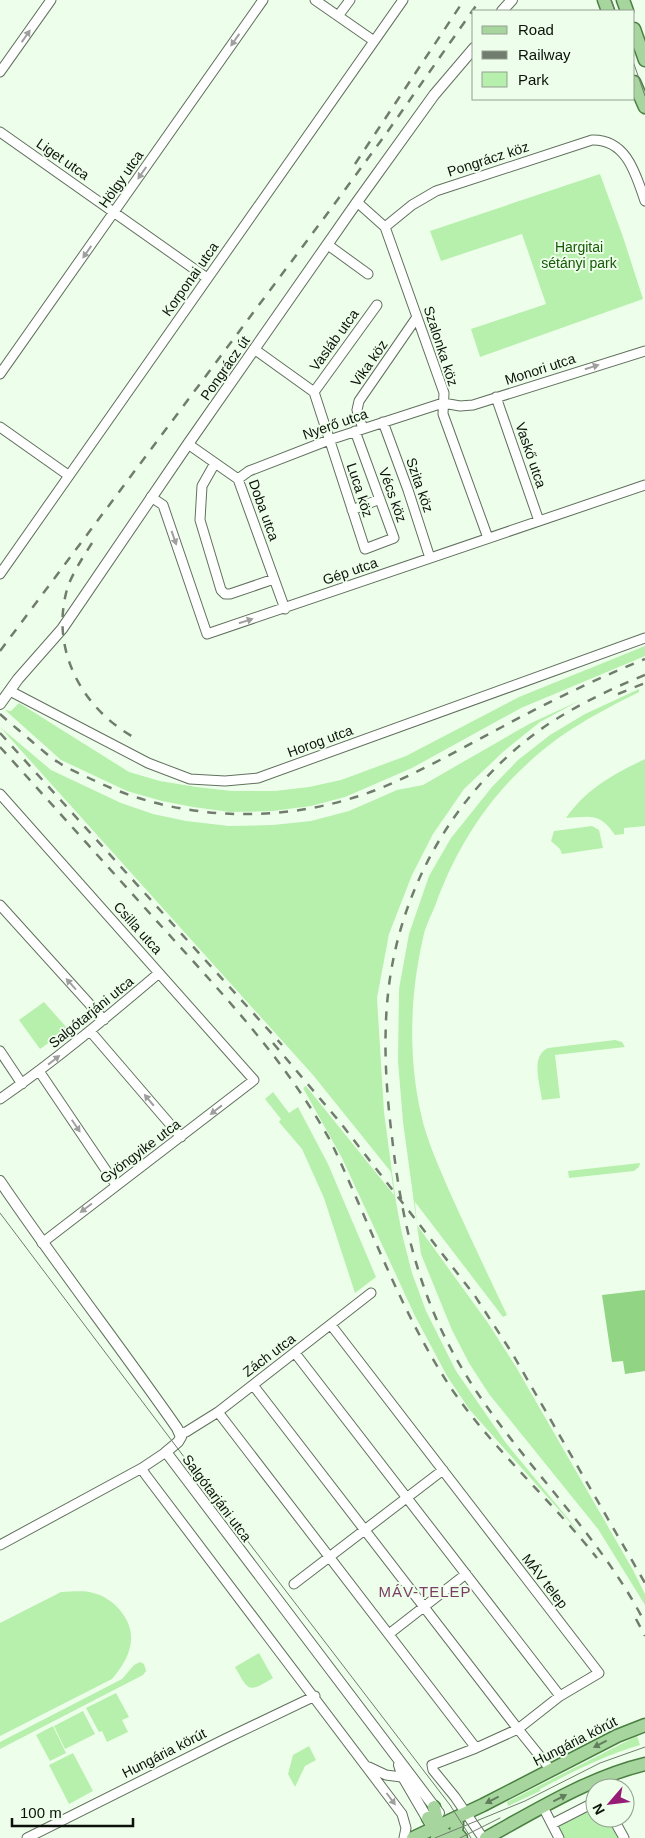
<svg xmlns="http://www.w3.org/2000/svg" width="645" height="1838" font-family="Arial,sans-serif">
  <rect width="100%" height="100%" fill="#edffea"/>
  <!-- green -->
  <path fill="#b6f0ac" d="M600 174 623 237 643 299 480 357 471 329 546 304 522 234 441 261 430 231Z
    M645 646V656L521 708 412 768 345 797 311 806 273 811 230 812 193 807 162 801 127 791 61 760 5 710 11 711 19 703 129 772 160 781 196 787 232 791H275L309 787 341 780 406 756 519 697Z
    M639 689V692C599 712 559 733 526 765 484 803 454 853 435 906 431 916 425 927 423 938 410 995 408 1056 421 1114 427 1142 440 1169 451 1195 469 1235 488 1275 507 1315L503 1317 415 1202 417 1225 488 1323 516 1367 633 1570 645 1594V1605L598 1529 489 1394 469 1363 452 1330 421 1254 403 1122 398 1061 399 989 409 934 429 876 451 838 492 787 518 760 550 735 585 714Z
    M581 700 540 722 504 751 464 789 433 834 412 875 389 934 377 998 384 1112 396 1202 402 1234 412 1273 426 1311 456 1371 506 1443 584 1538 469 1409 447 1376 415 1316 342 1158 303 1088 306 1086 394 1195 391 1172 313 1075 0 727 51 770 121 803 153 814 186 821 229 826 273 825 311 821 349 811 397 790 423 785 529 724Z
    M645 759V826L624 828V834L615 835C599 812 591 817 566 818 586 789 614 774 645 759Z
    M592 826 599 830 603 848 562 854 560 849 551 841 554 831Z
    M44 1002 68 1029 40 1049 19 1020Z
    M615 1040 622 1042 625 1047 555 1055 560 1098 542 1100C540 1084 530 1056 548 1048Z
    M273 1092 289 1113 298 1107 328 1164 376 1277 355 1293 324 1198 302 1149 279 1122 281 1119 265 1099Z
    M640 1163 639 1167 634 1171 569 1178 568 1171Z
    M61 1592C71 1592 83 1590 93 1593 103 1595 113 1602 119 1609 140 1633 131 1657 112 1679L0 1736V1623Z
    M259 1653 273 1678C248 1693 249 1692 235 1667Z
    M140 1662 144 1664 146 1671 143 1675 0 1749V1742L122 1679 134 1665Z
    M116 1693 129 1717 122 1720 128 1732 107 1742 102 1731 99 1732 86 1708Z
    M83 1711 95 1734 65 1749 54 1726Z
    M53 1726 66 1753 50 1761 36 1735Z
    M637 1736 640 1745C605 1755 572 1772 540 1789V1791L508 1806 507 1802Z
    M309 1746 316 1760 305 1766 295 1787 288 1774 293 1755Z
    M73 1753 93 1791 69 1804 49 1765Z
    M595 1805V1818H610L621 1838H562L557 1825Z"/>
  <!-- forest -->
  <path fill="#90d484" d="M645 1290V1371L625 1374 623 1361 612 1362 602 1295Z"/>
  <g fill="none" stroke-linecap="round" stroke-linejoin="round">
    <defs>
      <path id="minor" d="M315 0 374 41
        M338 16 350 0
        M0 72 51 0
        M0 132 207 278
        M357 202 385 227 444 393 443 414 488 538
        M385 227 412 205 436 191 592 140C627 139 636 175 645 201
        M328 245 368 274
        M254 349 314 392 365 549 394 538 355 431
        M0 374 263 0
        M314 392 377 305
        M496 397 539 521
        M383 422 408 490 430 558
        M0 427 68 475
        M363 429 357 410 359 401 417 317
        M188 444 238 479 285 609
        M215 463 202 486 200 520 221 590 225 594H230L274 579
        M238 479 249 471 329 440 443 403 460 406 473 405 645 351
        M151 497 163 505 207 634 645 485
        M352 510 380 499
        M0 574 403 0
        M10 691 148 763 190 779 225 781 258 778 645 638
        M0 794 254 1080 42 1243
        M0 905 104 1020
        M90 1031 181 1137
        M0 1051 22 1084
        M39 1071 116 1185
        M0 1099C56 1060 107 1017 159 973
        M331 1325 599 1673 560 1696 518 1729 476 1748 432 1765 433 1770 455 1797 483 1838
        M295 1353 560 1696
        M253 1385 518 1729 551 1770
        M218 1412 476 1748
        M180 1433 186 1432 218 1412 371 1293
        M142 1468 145 1474 402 1814 406 1828 404 1838
        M0 1545 142 1468 166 1452
        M294 1584 443 1470
        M389 1634 466 1574
        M369 1767 386 1775 409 1778
        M543 1807 559 1838
        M613 1818 624 1838
        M552 1824 595 1802
        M27 1838 225 1739 315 1696"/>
      <path id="tertiary" d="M502 11 512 0
        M0 704 18 679 62 629 188 444 357 202 434 95 474 48
        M0 1181C57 1265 119 1345 177 1428L181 1437 178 1442 166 1452 439 1813
        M399 1765 403 1777 431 1825"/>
      <path id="primary" d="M604 0 608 11
        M623 0 627 11
        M634 29 645 60
        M634 82 645 107
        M434 1807 438 1826 437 1838
        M428 1818 433 1825 451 1838
        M457 1824 456 1832 461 1838
        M413 1838 483 1805 617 1736 645 1725
        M486 1838C535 1811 590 1777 645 1764"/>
    </defs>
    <!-- minor casing -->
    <use href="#minor" stroke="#62715f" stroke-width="11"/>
    <!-- tertiary casing -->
    <use href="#tertiary" stroke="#62715f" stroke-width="12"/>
    <!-- primary casing -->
    <use href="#primary" stroke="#4a7f41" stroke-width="15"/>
    <!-- minor -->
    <use href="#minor" stroke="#fff" stroke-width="9"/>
    <!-- tertiary -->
    <use href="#tertiary" stroke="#fff" stroke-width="10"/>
    <!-- primary -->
    <use href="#primary" stroke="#a6d69e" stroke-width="12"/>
    <!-- tram -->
    <path stroke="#717c6f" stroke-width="1" d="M611 0 615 11
      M634 64 645 96
      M0 1213 246 1539 450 1805 471 1838
      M435 1838 525 1801 600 1763 645 1747
      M460 1838 500 1818"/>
    <!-- rail -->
    <path stroke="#717c6f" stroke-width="2.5" stroke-dasharray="9 9" stroke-linecap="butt" d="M355 164 464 0
      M92 543C83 557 74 571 68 586 49 648 81 708 135 738
      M0 651 327 214 388 131 480 0
      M645 675C610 689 575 706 544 727 456 789 399 888 388 994 383 1041 386 1090 392 1137 400 1210 416 1284 451 1349 504 1449 594 1523 645 1623
      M618 694 645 683
      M0 714C12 725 25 735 37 746 44 751 50 758 58 762 66 768 76 772 85 776 176 823 286 826 381 788 422 771 462 748 502 727 548 702 596 679 645 659
      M0 733 282 1045
      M0 747C58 811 115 875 173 939 231 1003 289 1066 331 1142 371 1226 401 1314 453 1391 495 1451 551 1500 597 1558
      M273 1043 339 1121 475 1296 512 1353 645 1583
      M636 1619 645 1636"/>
  </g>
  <!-- one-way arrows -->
  <defs><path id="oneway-solid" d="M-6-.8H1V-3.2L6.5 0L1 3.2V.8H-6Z" transform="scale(1.25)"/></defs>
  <g fill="#9ea09d">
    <use href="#oneway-solid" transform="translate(26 36) rotate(-55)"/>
    <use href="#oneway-solid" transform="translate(235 40) rotate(125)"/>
    <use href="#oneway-solid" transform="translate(142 173) rotate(125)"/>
    <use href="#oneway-solid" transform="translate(87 252) rotate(125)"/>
    <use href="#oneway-solid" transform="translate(592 367) rotate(-17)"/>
    <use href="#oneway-solid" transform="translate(174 538) rotate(71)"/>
    <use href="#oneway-solid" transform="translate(246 621) rotate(-18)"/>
    <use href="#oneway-solid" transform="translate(71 984) rotate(-132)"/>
    <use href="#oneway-solid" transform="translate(54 1060) rotate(-38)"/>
    <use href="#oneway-solid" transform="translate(149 1100) rotate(-130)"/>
    <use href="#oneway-solid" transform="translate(216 1110) rotate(142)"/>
    <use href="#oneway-solid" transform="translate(76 1126) rotate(56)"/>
    <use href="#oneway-solid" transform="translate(86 1208) rotate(143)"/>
    <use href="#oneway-solid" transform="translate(391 1799) rotate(53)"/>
  </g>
  <g fill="#617e5c">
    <use href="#oneway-solid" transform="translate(600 1744) rotate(153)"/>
    <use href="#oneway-solid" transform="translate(560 1798) rotate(-27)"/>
    <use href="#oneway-solid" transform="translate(492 1800) rotate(153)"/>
  </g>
  <g text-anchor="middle" stroke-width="4" stroke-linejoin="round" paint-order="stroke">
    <!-- street labels -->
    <g font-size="14" fill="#0c120b" stroke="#edffea">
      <text transform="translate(63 159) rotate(35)" y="5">Liget utca</text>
      <text transform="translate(488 159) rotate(-18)" y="5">Pongrácz köz</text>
      <text transform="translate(121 179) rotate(-55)" y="5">Hölgy utca</text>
      <text transform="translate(190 279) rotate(-55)" y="5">Korponai utca</text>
      <text transform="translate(334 340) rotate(-54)" y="5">Vasláb utca</text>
      <text transform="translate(441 346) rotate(72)" y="5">Szalonka köz</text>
      <text transform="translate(369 363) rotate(-55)" y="5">Vika köz</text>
      <text transform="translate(225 368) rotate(-55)" y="5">Pongrácz út</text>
      <text transform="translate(540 369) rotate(-18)" y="5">Monori utca</text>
      <text transform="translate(335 424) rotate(-19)" y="5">Nyerő utca</text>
      <text transform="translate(531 455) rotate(71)" y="5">Vaskő utca</text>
      <text transform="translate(420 485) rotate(71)" y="5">Szita köz</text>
      <text transform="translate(360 490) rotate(72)" y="5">Luca köz</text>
      <text transform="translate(393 495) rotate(70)" y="5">Vécs köz</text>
      <text transform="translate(264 510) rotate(70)" y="5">Doba utca</text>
      <text transform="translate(350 571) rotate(-19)" y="5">Gép utca</text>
      <text transform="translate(320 741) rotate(-20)" y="5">Horog utca</text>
      <text transform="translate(138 928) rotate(48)" y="5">Csilla utca</text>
      <text transform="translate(91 1012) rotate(-39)" y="5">Salgótarjáni utca</text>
      <text transform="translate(140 1151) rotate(-37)" y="5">Gyöngyike utca</text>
      <text transform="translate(269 1355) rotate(-37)" y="5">Zách utca</text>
      <text transform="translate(217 1498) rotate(53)" y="5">Salgótarjáni utca</text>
      <text transform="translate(545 1581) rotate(52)" y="5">MÁV telep</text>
      <text transform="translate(575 1741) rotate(-27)" y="5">Hungária körút</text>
      <text transform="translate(164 1753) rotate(-27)" y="5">Hungária körút</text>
    </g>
    <!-- park labels -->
    <g font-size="14" fill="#165907" stroke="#edffea">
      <text x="579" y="252">Hargitai<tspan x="579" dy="16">sétányi park</tspan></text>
    </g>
    <!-- neighbourhood labels -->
    <g font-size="15" letter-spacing="1" fill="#7a3e66" stroke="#edffea">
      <text x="425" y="1597">MÁV-TELEP</text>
    </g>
  </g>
  <!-- legend -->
  <rect x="472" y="10" width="162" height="90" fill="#edffea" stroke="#93a091"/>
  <rect x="482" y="26" width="25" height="8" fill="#a6d69e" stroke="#93a091"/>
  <text x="518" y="35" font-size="15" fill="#0c120b">Road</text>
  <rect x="482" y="51" width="25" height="8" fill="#717c6f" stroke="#93a091"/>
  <text x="518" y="60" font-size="15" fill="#0c120b">Railway</text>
  <rect x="482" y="72" width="25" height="15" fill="#b6f0ac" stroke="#93a091"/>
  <text x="518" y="85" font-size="15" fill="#0c120b">Park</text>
  <!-- north arrow -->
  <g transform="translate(610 1803) rotate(242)"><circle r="24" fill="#edffea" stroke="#93a091"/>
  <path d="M0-4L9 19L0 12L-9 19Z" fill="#961c76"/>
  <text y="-8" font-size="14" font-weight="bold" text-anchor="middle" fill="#0c120b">N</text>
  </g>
  <!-- scale -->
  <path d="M12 1818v8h121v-8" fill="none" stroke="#0c120b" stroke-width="2.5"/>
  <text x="20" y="1818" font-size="15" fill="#0c120b" stroke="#edffea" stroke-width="4" paint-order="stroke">100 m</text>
</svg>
